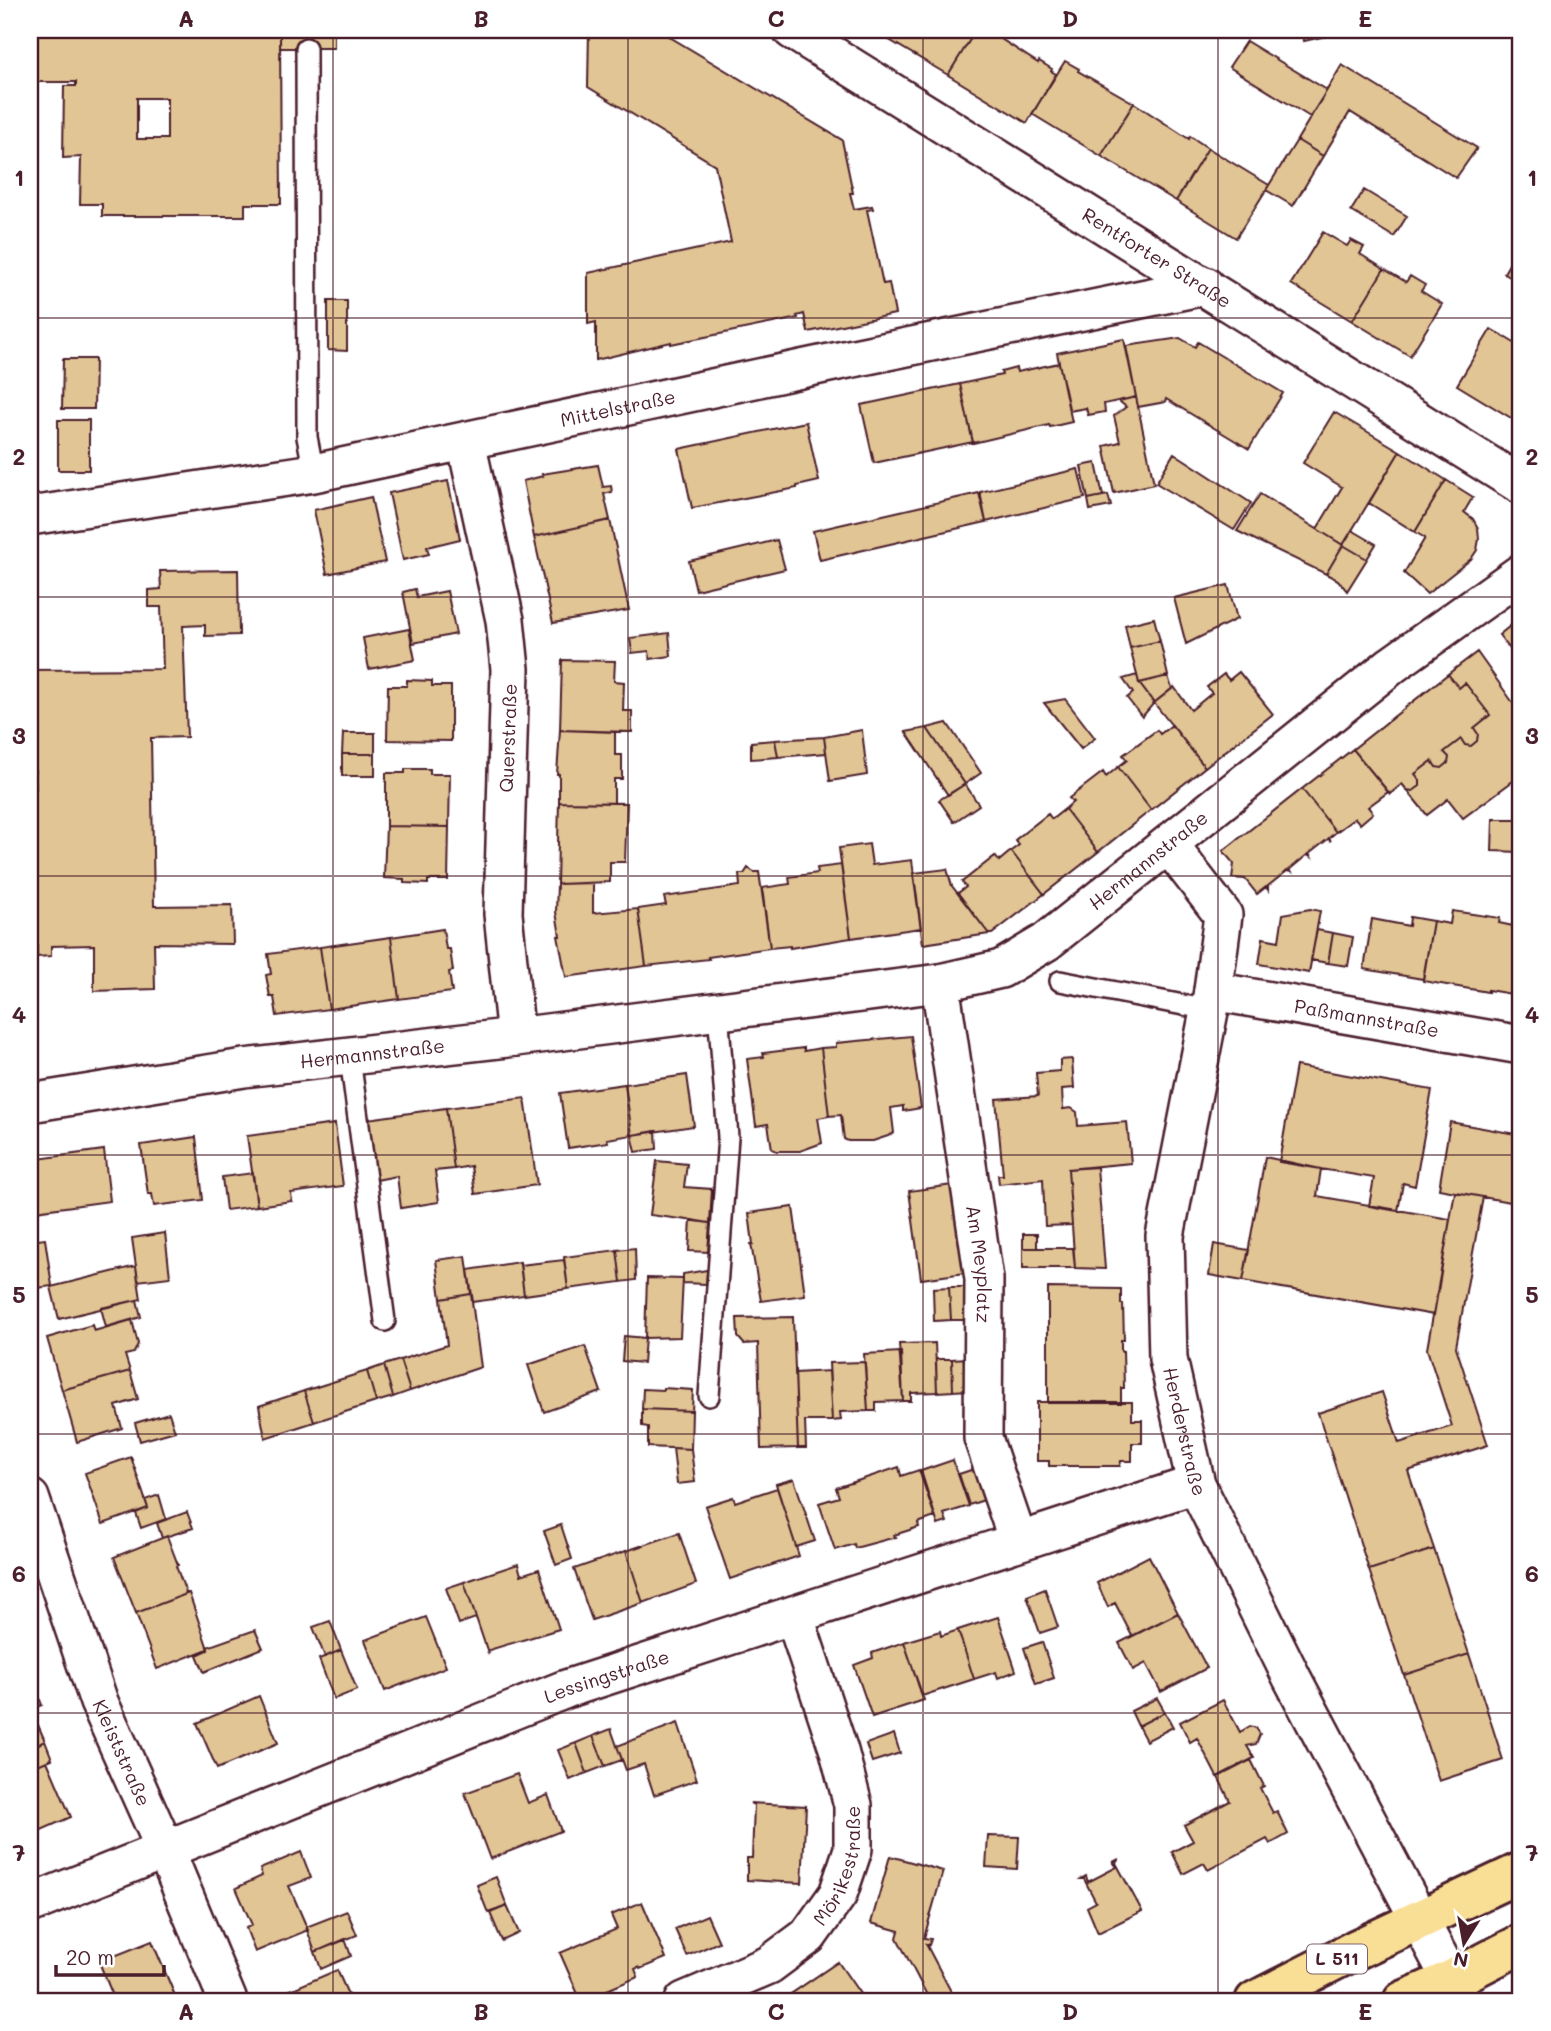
<svg xmlns="http://www.w3.org/2000/svg" width="1551" height="2031" font-family="Mali,sans-serif">
  <rect width="100%" height="100%" fill="#fff"/>
  <filter id="ink" filterUnits="userSpaceOnUse"><feTurbulence type="fractalNoise" baseFrequency=".0143" numOctaves="2"/><feDisplacementMap in="SourceGraphic" scale="14" xChannelSelector="R" yChannelSelector="G"/><feConvolveMatrix kernelMatrix="1 2 1 2 8 2 1 2 1" color-interpolation-filters="sRGB"/></filter>
  <g filter="url(#ink)">
    <!-- building -->
    <path fill="#e2c595" stroke="#4a1f2b" stroke-width="2" fill-rule="evenodd" d="M30 30H280L281 204H245V216H102V204H80L81 157 63 158 64 86H76V82H30ZM137 98H167V139H137Z
      M280 30H334V48H280Z
      M589 30 597 33V30H658L842 140 853 193H850L854 209 872 206 873 209 867 210 883 284 889 283 895 314 808 332 804 314 797 316 798 318 671 344V342L596 360V322L588 324V273L731 242 715 165 588 87Z
      M877 30H976L948 75 876 32Z
      M976 30H987L1038 63 1039 61 1052 69 1051 71 1056 74 1027 123 948 75Z
      M1301 30H1334L1335 34 1304 41Z
      M1246 41 1327 90 1310 117 1229 67Z
      M1065 61 1079 69 1078 71 1134 103 1101 156 1032 114Z
      M1342 65 1477 148 1456 178 1350 112 1323 156 1297 140Z
      M1134 103 1189 139 1190 136 1208 148 1176 201 1101 156Z
      M1297 140 1323 156 1293 206 1266 190Z
      M1208 148 1269 185 1236 238 1176 201Z
      M1364 190 1407 216 1394 237 1351 211Z
      M1323 232 1347 246 1351 240 1364 247 1360 254 1384 269 1352 321 1291 284Z
      M1519 247 1521 249V284L1504 273Z
      M1384 269 1406 282 1410 276 1425 285 1421 291 1442 304 1410 356 1352 321Z
      M328 301H347V351L328 350Z
      M1491 329 1521 347V424L1457 385Z
      M1180 338 1195 347 1198 342 1283 393 1249 449 1166 399 1165 402 1138 407 1126 346Z
      M1124 339 1136 397 1104 404 1105 412 1088 415 1086 408 1069 411 1057 353Z
      M63 359H95L94 409H62Z
      M1059 363 1072 422 1050 427 1049 425 973 443 960 384 1002 375 1001 372 1016 368 1017 372Z
      M960 384 973 442 874 463 861 405Z
      M1136 397 1154 484 1114 493 1104 446 1120 442 1114 416 1126 407 1119 401Z
      M1334 412 1400 451 1343 545 1317 529 1342 487 1303 463Z
      M58 420H89V470H58Z
      M806 422 819 481 797 486V488L692 508 679 449Z
      M1400 451 1446 480 1415 532 1369 503Z
      M1174 453 1251 503 1234 530 1156 483Z
      M1096 463 1103 496 1088 499 1081 466Z
      M598 465 603 487 611 486 612 492 604 494 610 520 534 537 523 481 543 476 542 474Z
      M1078 469 1085 498 986 522 980 492Z
      M1446 480 1473 497 1464 512 1473 519 1478 528 1479 539 1477 550 1471 559 1427 594 1404 573 1425 538 1415 532Z
      M448 481 460 539 427 547 429 554 403 560 389 493Z
      M979 493 986 522 820 560 813 531Z
      M1260 494 1343 545 1326 574 1237 531Z
      M1108 495 1111 506 1090 510 1088 499Z
      M371 497 385 562 327 574 314 510Z
      M610 520 629 610 553 623 534 537Z
      M1352 530 1376 544 1367 559 1343 545Z
      M777 540 785 569 696 590 689 561Z
      M1343 545 1367 559 1347 591 1338 580 1326 574Z
      M238 570 239 635 205 636V625L183 626 187 737 151 738 154 906 232 905 233 944 154 943 155 989 94 991V945L51 946V956L37 957V945H30V789H36L35 770H30V670L163 669 161 607H149V590L161 589 160 571Z
      M1228 585 1237 619 1186 644 1174 598Z
      M415 589 417 597 447 591 456 634 413 643 403 592Z
      M1521 617V663L1499 635Z
      M1154 618 1160 641 1130 648 1125 625Z
      M409 629 415 660 369 669 363 638Z
      M669 633 671 656 650 659 649 651 632 653 630 638Z
      M1160 641 1168 676 1139 683 1130 648Z
      M1477 652 1521 714V775L1463 818 1448 799 1427 815 1402 784 1407 790 1413 791 1420 786V780L1415 774 1432 761 1436 767 1442 768 1448 763 1449 757 1444 752 1461 739 1465 745 1471 746 1477 741 1478 734 1474 728 1490 715 1465 683 1459 688 1448 674Z
      M562 660 615 661 614 681 624 682 623 711H632V732L560 730Z
      M1239 672 1273 714 1205 767 1154 703 1174 687 1191 710 1212 693 1207 687 1224 674 1229 680Z
      M1448 674 1459 688 1465 683 1490 715 1474 728 1478 734 1477 741 1471 746 1465 745 1461 739 1444 752 1449 757 1448 763 1442 768 1436 767 1432 761 1415 774 1420 780V786L1413 791 1407 790 1402 784 1390 794 1353 749Z
      M1137 675 1139 683 1154 703 1142 717 1127 698 1133 693 1123 679Z
      M1168 676 1172 689 1154 703 1139 683Z
      M407 680 432 681V686H451V741L387 740 388 686H407Z
      M1065 699 1095 738 1081 749 1044 703Z
      M947 723 981 773 965 784 927 728Z
      M1172 725 1205 767 1151 810 1118 767 1127 760 1123 755 1157 730 1160 734Z
      M927 728 965 784 948 795 906 732Z
      M560 730 615 732V755H622V779H614V803L559 802V774H557Z
      M862 730 867 775 830 781 824 737Z
      M343 733H375V754H342Z
      M824 737 826 753 778 757 775 740Z
      M775 740 778 757 751 759V742Z
      M1353 749 1388 792 1368 807 1373 813 1360 824 1355 818 1336 832 1302 789Z
      M342 754H375V776H342Z
      M1118 767 1151 810 1098 852 1065 809 1073 802 1069 798 1103 772 1106 777Z
      M405 769H430V774H450L449 827 386 826V773H405Z
      M965 784 979 805 954 822 939 800Z
      M1302 789 1336 832 1329 838 1331 841 1328 839 1309 854 1311 857 1307 855 1289 870 1291 872 1287 871 1268 886V890L1266 887 1257 894 1245 879 1232 878 1234 864 1223 851Z
      M559 802 627 803 625 862H610V882L557 884Z
      M1065 809 1098 852 1044 894 1011 851 1019 845 1015 840 1048 814 1052 819Z
      M1493 819H1521V852L1492 851Z
      M386 826 449 827 448 880H428V884L404 883V879L384 878Z
      M869 844 872 865 912 860 921 928 851 938 839 848Z
      M1011 851 1044 894 992 934H989L958 893 966 887 962 882 995 856 999 861Z
      M841 865 851 938 790 948V946L770 948 762 888 790 884 789 877 818 873 817 868Z
      M748 868 754 872H759L770 948 708 957 709 959 646 966 638 909 666 905 664 897 740 886 739 874H744Z
      M947 869 952 886 989 934 923 944 913 873Z
      M593 883V913L638 909 646 966 566 977 558 936H560L556 912 557 884Z
      M1310 909 1320 911 1309 973 1259 964 1263 938 1279 941 1283 914Z
      M1452 911 1500 918 1499 923 1513 926 1515 915 1521 916V998L1512 997V994L1488 990V992L1423 981 1433 921 1450 924Z
      M1410 917 1433 921 1423 979 1364 969 1372 919 1409 926Z
      M443 929 446 949H450L453 971 449 972 452 992 399 999 391 937Z
      M1317 930 1333 933 1328 963 1311 960Z
      M1333 933 1353 937 1348 966 1328 963Z
      M391 937 399 999 329 1009 320 947Z
      M320 947 329 1009 277 1016 274 997H270L266 975 271 974 268 954Z
      M911 1036 921 1108 903 1111V1106L891 1108 894 1133 888 1136 873 1141H848L844 1139 841 1115 829 1116 821 1048 836 1047V1043Z
      M804 1048V1051L821 1048 829 1116 818 1118 822 1143 800 1151H777L772 1149 768 1124 756 1126 747 1059 764 1057 763 1053Z
      M1072 1059 1074 1088 1062 1089 1063 1109 1071 1108 1077 1112 1078 1126 1127 1122 1131 1163 1068 1169 1072 1225 1045 1226 1043 1179 999 1184 998 1175H1003L996 1099 1038 1096 1036 1073 1060 1071V1060Z
      M1296 1066 1432 1090 1415 1186 1403 1183 1398 1211 1369 1206 1374 1178 1279 1162Z
      M687 1075 694 1126 632 1135 625 1084Z
      M625 1084 632 1135 607 1139 608 1142 568 1148 560 1093Z
      M525 1098 537 1185 475 1194 471 1166 454 1169 446 1108Z
      M446 1108 454 1169 435 1171 439 1202 401 1208 397 1176 376 1180 367 1119Z
      M1450 1122 1521 1135V1204L1439 1189Z
      M335 1124 343 1186 291 1193 292 1201 257 1206 247 1136Z
      M656 1131 657 1149 636 1152 632 1135Z
      M196 1137 203 1200 154 1206 152 1194H148L141 1145Z
      M104 1150 110 1201 35 1211 30 1160Z
      M1265 1157 1321 1169 1317 1196 1450 1219 1434 1315 1243 1281Z
      M657 1161 687 1164 684 1187 712 1189 710 1223 650 1215Z
      M1097 1167 1105 1269 1075 1268 1068 1169Z
      M253 1173 257 1206 226 1210 222 1177Z
      M953 1185 965 1273 921 1279 909 1191Z
      M30 1191 36 1240 30 1241Z
      M1455 1192 1483 1197 1456 1347 1488 1445 1408 1471 1434 1549 1369 1570 1318 1413 1382 1392 1399 1443 1452 1426 1427 1349Z
      M793 1207 805 1295 761 1301 751 1244H753L749 1213Z
      M691 1220 710 1223 708 1252 689 1251Z
      M165 1233 170 1277 138 1281 132 1238Z
      M1023 1234H1037V1248H1023Z
      M45 1239 52 1286 30 1289V1241Z
      M1214 1244 1249 1250 1243 1281 1209 1275Z
      M635 1248 636 1280 621 1282 617 1250Z
      M1023 1248H1073L1075 1268H1023Z
      M617 1250 621 1282 568 1289 564 1257Z
      M466 1256 471 1294 441 1299 436 1260Z
      M564 1260 568 1289 524 1295 520 1265Z
      M520 1262 524 1295 473 1302 468 1270Z
      M136 1266 141 1299 59 1319 51 1287Z
      M707 1270 706 1284 683 1283V1274Z
      M647 1278 683 1279 680 1337 645 1338Z
      M949 1287H965L966 1320H951Z
      M949 1287 951 1320 934 1321 933 1288Z
      M1048 1288 1121 1289V1304H1123L1124 1340H1121V1351H1123L1124 1388H1121V1403H1048Z
      M471 1294 481 1367 410 1391 400 1360 447 1345 441 1299Z
      M137 1300 141 1317 106 1327 101 1308Z
      M793 1317 798 1448 761 1449 758 1343 744 1344 738 1337 737 1318Z
      M132 1320 138 1344 134 1353 125 1355 130 1371 62 1390 47 1338 92 1325 94 1331Z
      M624 1336 645 1338 643 1363 622 1361Z
      M935 1343 937 1392 911 1393V1401H903L899 1344Z
      M585 1346 601 1392 544 1412 528 1365Z
      M901 1352 903 1401 876 1402V1411H868L864 1354Z
      M968 1358 969 1390 953 1391 952 1359Z
      M936 1359H952L953 1391 937 1392Z
      M400 1360 410 1391 393 1397 384 1365Z
      M865 1362 868 1411 840 1412 841 1420 832 1421 829 1363Z
      M384 1365 393 1397 376 1402 367 1371Z
      M130 1371 138 1399 116 1406 122 1428 77 1442 62 1390Z
      M367 1371 376 1402 314 1422 304 1391Z
      M829 1371 832 1421H805L806 1448H798L795 1373Z
      M663 1388 693 1390 692 1411 642 1409 643 1389 663 1390Z
      M304 1391 314 1422 265 1438 259 1406Z
      M1037 1402H1132V1420H1142V1443H1132V1461H1121L1120 1466H1049V1461H1037Z
      M642 1409 692 1411 691 1449 648 1447V1427L642 1426Z
      M169 1413 175 1431 140 1441 135 1423Z
      M673 1448 691 1449 695 1482 677 1484Z
      M131 1457 148 1508 103 1524 85 1473Z
      M953 1460 969 1506 944 1514 947 1522 938 1525 921 1471Z
      M899 1467 901 1476 919 1470 935 1517 918 1523 919 1527 894 1535 896 1537 855 1548 854 1544 835 1550 819 1503 839 1497 836 1488Z
      M974 1469 984 1500 969 1505 959 1474Z
      M794 1479 815 1541 796 1547 776 1484Z
      M777 1488 799 1556 730 1579 705 1506 733 1497 735 1502Z
      M159 1495 166 1519 141 1528 136 1513 148 1508 145 1500Z
      M187 1512 193 1528 162 1538 157 1523Z
      M561 1525 572 1559 556 1565 544 1531Z
      M679 1533 696 1584 643 1603 626 1551Z
      M167 1536 178 1565 176 1566 186 1593H189L136 1613 114 1557Z
      M1434 1549 1469 1654 1404 1675 1369 1570Z
      M626 1551 643 1603 592 1620 574 1569Z
      M1149 1556 1178 1613 1132 1636 1115 1603 1108 1607 1097 1583Z
      M518 1564 521 1575 539 1569 559 1629 489 1650 488 1653 464 1582Z
      M464 1582 476 1618 459 1624 446 1588Z
      M1045 1589 1058 1627 1040 1633 1027 1596Z
      M189 1593 208 1649 157 1669 136 1613Z
      M1178 1613 1207 1668 1161 1692 1146 1663 1133 1670 1119 1643Z
      M426 1617 446 1667 385 1691 365 1640Z
      M998 1617 1016 1671 998 1678 996 1672 974 1679 958 1630Z
      M330 1621 341 1650 325 1657 313 1627Z
      M255 1630 263 1648 204 1672 197 1655 208 1650 207 1647Z
      M958 1630 974 1679 922 1696 904 1642 940 1631 941 1636Z
      M904 1642 924 1700 872 1717 854 1665 873 1658 872 1653Z
      M1042 1642 1054 1678 1036 1684 1024 1648Z
      M341 1650 357 1690 334 1699 319 1659Z
      M1469 1654 1503 1760 1439 1781 1404 1675Z
      M30 1674 42 1705 30 1710Z
      M259 1696 278 1743 217 1769 197 1723Z
      M1157 1698 1165 1712 1138 1726 1131 1711Z
      M1223 1700 1240 1732 1250 1726 1256 1728 1260 1734 1256 1744 1247 1746 1254 1758 1217 1777 1197 1738 1190 1742 1180 1722Z
      M1165 1712 1173 1727 1146 1741 1138 1726Z
      M678 1723 697 1780 654 1795 644 1764 626 1770 617 1746Z
      M38 1725 45 1741 30 1748V1729Z
      M611 1729 622 1760 605 1766 593 1736Z
      M894 1734 900 1753 872 1762 866 1744Z
      M593 1736 605 1766 587 1773 576 1743Z
      M45 1741 52 1759 30 1768V1748Z
      M576 1743 587 1773 570 1780 558 1750Z
      M1251 1760 1264 1786 1260 1788 1273 1813 1277 1811 1288 1834 1270 1844 1267 1839 1208 1870 1204 1863 1183 1874 1172 1852 1193 1841 1184 1825 1230 1801 1218 1777Z
      M47 1761 71 1817 30 1835V1768Z
      M517 1774 528 1803 548 1795 561 1831 490 1859 465 1793Z
      M750 1803 806 1806 802 1883 747 1880V1858H752L754 1805Z
      M988 1836 1019 1837 1017 1869 986 1867Z
      M301 1852 311 1878 289 1886 308 1930 255 1952 246 1928 252 1925 236 1888 262 1876 260 1869Z
      M890 1856 943 1871 924 1938 931 1939 929 1945 926 1944 956 2001H930L897 1938 899 1931 871 1923Z
      M1119 1859 1116 1863 1142 1911 1098 1933 1087 1907 1096 1902 1084 1879H1081L1086 1876 1088 1882 1117 1867 1113 1862Z
      M496 1877 507 1906 488 1913 477 1885Z
      M642 1902 666 1958 640 1969 639 1967 635 1969 638 1977 581 2001 560 1953 617 1929 611 1915Z
      M507 1906 519 1933 502 1941 490 1913Z
      M347 1911 357 1935 315 1952 306 1927Z
      M707 1915 719 1942 687 1956 675 1929Z
      M345 1939 351 1956 321 1969 315 1952Z
      M152 1941 176 1998 168 2001H115L99 1962Z
      M838 1962 865 2001H783L782 2000Z
      M337 1970 351 2001H284L281 1994Z"/>
    <g fill="none" stroke-linecap="round" stroke-linejoin="round">
      <defs>
        <path id="lane" d="M306 48 307 437 314 473
          M1060 981 1209 1010
          M350 1058 385 1321
          M709 1396 728 1137 718 1011
          M1451 1980 1475 2001"/>
        <g id="street">
          <path id="s1" d="M792 30 1521 485"/>
          <path d="M466 442 505 620 510 669 503 914 516 1037"/>
          <path id="s2" d="M30 516 314 473 834 362 1205 286"/>
          <path id="s3" d="M1169 845 1223 915 1213 991 1165 1236 1168 1359 1196 1484 1292 1678 1451 1980"/>
          <path id="s4" d="M940 983 984 1279 983 1438 1018 1541"/>
          <path id="s5" d="M1213 991 1521 1045"/>
          <path id="s6" d="M30 1103 244 1068 516 1037 940 983 1001 969 1046 942 1392 665 1521 573"/>
          <path id="s7" d="M30 1498 99 1702 165 1849 228 2001"/>
          <path id="s8" d="M30 1904 566 1689 1196 1484"/>
          <path id="s9" d="M684 2001 769 1965 808 1936 838 1894 853 1849V1805L839 1751 794 1615"/>
        </g>
        <path id="primary" d="M1255 2001 1355 1950 1521 1872
          M1403 2001 1451 1980 1521 1944"/>
      </defs>
      <!-- lane casing -->
      <use href="#lane" stroke="#4a1f2b" stroke-width="24"/>
      <!-- street casing -->
      <use href="#street" stroke="#4a1f2b" stroke-width="42"/>
      <!-- primary casing -->
      <use href="#primary" stroke="#4a1f2b" stroke-width="44"/>
      <!-- lane -->
      <use href="#lane" stroke="#fff" stroke-width="19"/>
      <!-- street -->
      <use href="#street" stroke="#fff" stroke-width="37"/>
      <!-- primary -->
      <use href="#primary" stroke="#f9df96" stroke-width="38"/>
    </g>
  </g>
  <!-- grid -->
  <path fill="none" stroke="#4a1f2b" stroke-width="2" stroke-opacity="0.55" d="M333 30V2001M628 30V2001M923 30V2001M1218 30V2001M30 318H1521M30 597H1521M30 876H1521M30 1155H1521M30 1434H1521M30 1713H1521"/>
  <g text-anchor="middle" stroke-width="5" stroke-linejoin="round" paint-order="stroke">
    <!-- shield labels -->
    <rect fill="#fff" stroke="#80626b" stroke-width="2" x="1307" y="1944.5" width="60" height="29" rx="5"/>
    <g font-size="18" font-weight="bold" fill="#4a1f2b">
      <text x="1337" y="1965">L 511</text>
    </g>
    <!-- street labels -->
    <g font-size="19" fill="#4a1f2b" stroke="#fff">
      <text dy="7" stroke="none"><textPath href="#s1" startOffset="430">Rentforter Straße</textPath></text>
      <text dy="7" stroke="none"><textPath href="#s2" startOffset="598">Mittelstraße</textPath></text>
      <text transform="translate(508 738) rotate(-88)" y="7">Querstraße</text>
      <text dy="7" stroke="none"><textPath href="#s6" startOffset="1164">Hermannstraße</textPath></text>
      <text dy="7" stroke="none"><textPath href="#s5" startOffset="156">Paßmannstraße</textPath></text>
      <text dy="7" stroke="none"><textPath href="#s6" startOffset="346">Hermannstraße</textPath></text>
      <text dy="7" stroke="none"><textPath href="#s4" startOffset="284">Am Meyplatz</textPath></text>
      <text dy="7" stroke="none"><textPath href="#s3" startOffset="612">Herderstraße</textPath></text>
      <text dy="7" stroke="none"><textPath href="#s8" startOffset="620">Lessingstraße</textPath></text>
      <text dy="7" stroke="none"><textPath href="#s7" startOffset="271">Kleiststraße</textPath></text>
      <text dy="7" stroke="none"><textPath href="#s9" startOffset="220">Mörikestraße</textPath></text>
    </g>
  </g>
  <!-- margin -->
  <rect width="1551" height="2031" fill="none" stroke="#fff" stroke-width="77"/>
  <!-- north arrow -->
  <g transform="translate(1464 1943) rotate(191)" stroke="#ffffff" stroke-width="5" paint-order="stroke">
  <path d="M0-5L12 26L0 18L-12 26Z" fill="#4a1f2b"/>
  <text y="-10" font-size="19" font-weight="bold" text-anchor="middle" fill="#4a1f2b">N</text>
  </g>
  <!-- scale -->
  <path d="M56 1965v10h108v-10" fill="none" stroke="#4a1f2b" stroke-width="3.5"/>
  <text x="66" y="1965" font-size="21" fill="#4a1f2b" stroke="#ffffff" stroke-width="5" paint-order="stroke">20 m</text>
  <rect x="38" y="38" width="1474" height="1955" fill="none" stroke="#4a1f2b" stroke-width="2.5"/>
  <g font-size="23" text-anchor="middle" font-weight="bold" fill="#4a1f2b">
    <text x="186" y="27">A</text>
    <text x="481" y="27">B</text>
    <text x="776" y="27">C</text>
    <text x="1070" y="27">D</text>
    <text x="1365" y="27">E</text>
    <text x="19" y="186">1</text>
    <text x="1532" y="186">1</text>
    <text x="19" y="465">2</text>
    <text x="1532" y="465">2</text>
    <text x="19" y="744">3</text>
    <text x="1532" y="744">3</text>
    <text x="19" y="1023">4</text>
    <text x="1532" y="1023">4</text>
    <text x="19" y="1303">5</text>
    <text x="1532" y="1303">5</text>
    <text x="19" y="1582">6</text>
    <text x="1532" y="1582">6</text>
    <text x="19" y="1861">7</text>
    <text x="1532" y="1861">7</text>
    <text x="186" y="2020">A</text>
    <text x="481" y="2020">B</text>
    <text x="776" y="2020">C</text>
    <text x="1070" y="2020">D</text>
    <text x="1365" y="2020">E</text>
  </g>
</svg>
